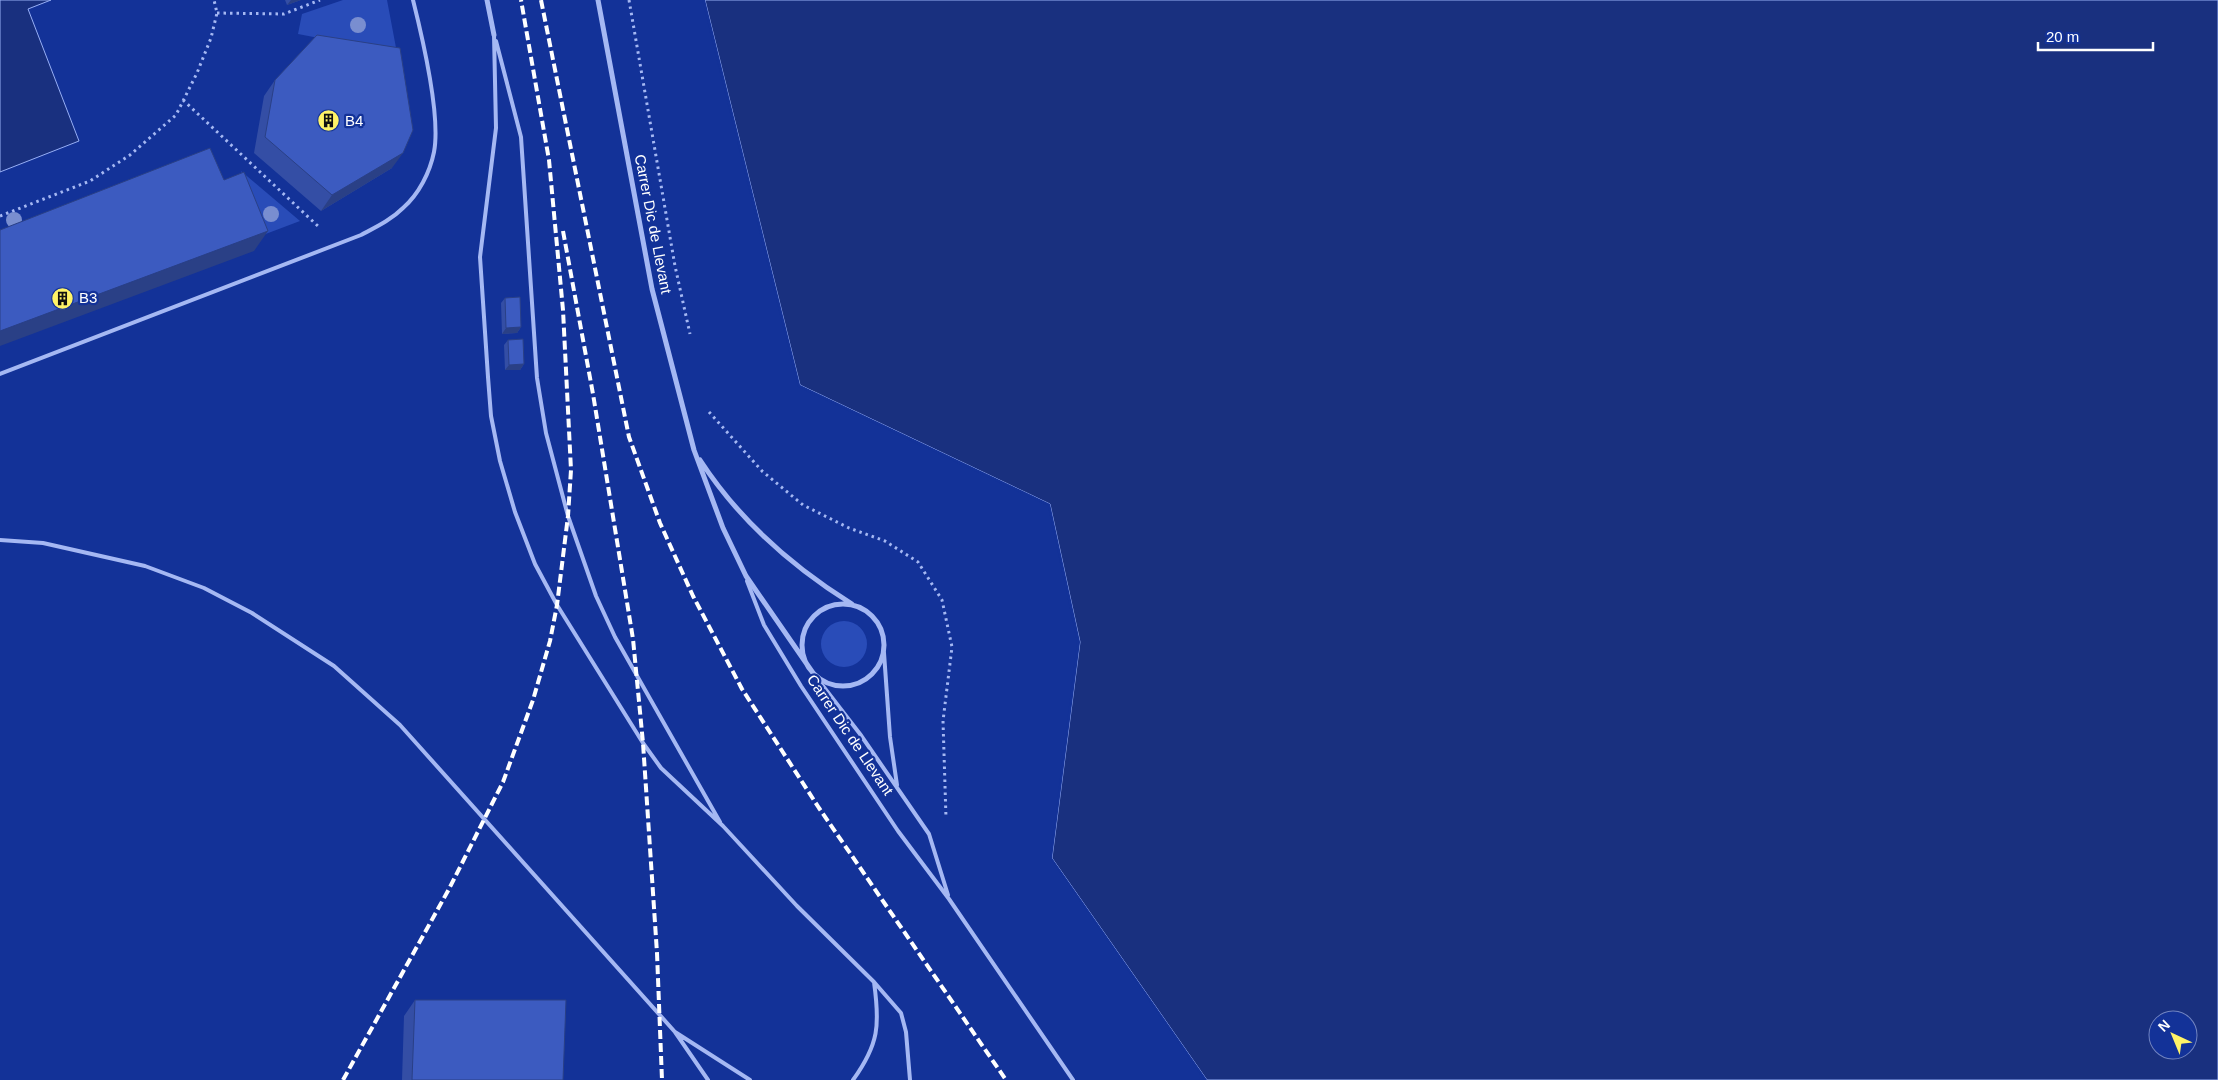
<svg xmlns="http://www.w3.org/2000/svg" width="2218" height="1080" font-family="Arial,sans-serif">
  <rect width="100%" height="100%" fill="#133298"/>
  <!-- green -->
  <path fill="#294cb8" d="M343 0H387L397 53 298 34 302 14Z
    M241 171 300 221 263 235Z
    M821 644a23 23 0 1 1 46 0a23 23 0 1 1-46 0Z"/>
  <!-- water -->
  <path fill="#19307f" stroke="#97aff6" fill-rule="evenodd" d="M0 0H51L28 9 79 141 0 172Z
    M705 0H2218V1080H1207L1052 858 1080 642 1050 504 800 385ZM2158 1020H2188V1050H2158Z"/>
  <!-- pier -->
  <path fill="#133298" d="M702 0H705L800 385 1050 504 1080 642 1052 858 1207 1080H1204L1050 858 1077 642 1048 506 798 387Z"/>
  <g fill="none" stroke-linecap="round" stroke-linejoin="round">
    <!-- path -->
    <path stroke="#a5b8f3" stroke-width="3" stroke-dasharray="2.5 4" stroke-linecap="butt" d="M629 0 675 266 690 334
      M217 13 284 14 320 0
      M183 100 320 228
      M0 216 90 181 130 155 176 115 197 73 211 38 217 13 214 0
      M709 412 762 471 803 505 849 528 885 541 918 562 942 600 952 647 943 721 946 818"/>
    <!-- lane -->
    <path stroke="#a5b8f3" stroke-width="4" d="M494 35 496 128 480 257 488 377 491 416 500 461 515 512 535 564 557 605 643 743 661 768 723 826 797 906 874 982
      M496 41 521 137 537 378 546 433 568 516 596 596 615 637 720 822
      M0 374 361 235C376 227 391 220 403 208 419 194 430 172 434 152 441 116 422 36 413 0
      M0 540 43 543 145 566 204 588 252 613 334 666 400 725 675 1032
      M747 581 764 625 801 686 898 831 949 899 1073 1080
      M884 653 890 737 897 785
      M813 673 860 734 929 834 948 895
      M708 1080 675 1032 750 1080
      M853 1080C879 1044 880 1025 874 982L901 1013 906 1032 910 1080"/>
    <!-- street -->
    <path stroke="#a5b8f3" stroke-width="5" d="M487 0 494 35
      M598 0 652 289 694 450 723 528 746 576 813 673
      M700 460C739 520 791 566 852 604
      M802 645a41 41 0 1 1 82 0a41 41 0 1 1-82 0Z"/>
    <!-- rail -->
    <path stroke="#fff" stroke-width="4" stroke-dasharray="9 4" stroke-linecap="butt" d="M541 0 629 437 660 523 693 596 742 689 819 808 1006 1080
      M563 231 593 394 633 639 643 743 657 953 662 1080
      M343 1080 449 889 503 782 533 700 550 641 557 605 568 516 571 470 563 310 549 160 521 0"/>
  </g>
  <!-- trees -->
  <g fill="#798ed0">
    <circle cx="358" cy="25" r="8"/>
    <circle cx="271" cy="214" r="8"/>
    <circle cx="14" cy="220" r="8"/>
  </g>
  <!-- wall -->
  <path fill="#344ea5" d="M285 0H301L287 5Z
    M275 80 392 168 321 211 254 153 264 96Z
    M505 298 521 327 517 333 502 334 501 303Z
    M508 340 524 364 520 370H505L504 345Z
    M415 1000 563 1080H402L404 1016Z"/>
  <!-- shaded-wall -->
  <path fill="#2a4086" d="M291 0H301L287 5Z
    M403 153 392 168 321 211 332 195Z
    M268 231 254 251 0 346V331Z
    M521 327 517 333 502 334 506 328Z
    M524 364 520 370H505L509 365Z"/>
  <!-- building -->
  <path fill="#3c5bc0" stroke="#2a4086" d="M317 35 400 48 413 130 403 153 332 195 265 137 275 80Z
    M210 148 224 180 244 172 268 231 0 331V230Z
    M520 297 521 327 506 328 505 298Z
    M523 339 524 364 509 365 508 340Z
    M415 1000H566L563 1080H412Z"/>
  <!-- icons -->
  <defs>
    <symbol id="building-disc" viewBox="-11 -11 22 22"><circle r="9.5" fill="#fff367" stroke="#133298"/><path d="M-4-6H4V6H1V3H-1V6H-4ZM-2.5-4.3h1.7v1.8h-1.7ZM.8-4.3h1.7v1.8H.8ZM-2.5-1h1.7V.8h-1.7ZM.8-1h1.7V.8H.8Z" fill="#111"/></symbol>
  </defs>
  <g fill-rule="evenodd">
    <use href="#building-disc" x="316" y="108" width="25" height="25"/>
    <use href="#building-disc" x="50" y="286" width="25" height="25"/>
  </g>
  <g text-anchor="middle" stroke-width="4.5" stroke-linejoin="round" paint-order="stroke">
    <!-- poi labels -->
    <g font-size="15" fill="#fff" stroke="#133298" text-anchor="start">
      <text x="345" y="126">B4</text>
      <text x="79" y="303">B3</text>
    </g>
    <!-- street labels -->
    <g font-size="15" fill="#fff" stroke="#133298">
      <text transform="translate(653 224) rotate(79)" y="5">Carrer Dic de Llevant</text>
      <text transform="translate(850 735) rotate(56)" y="5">Carrer Dic de Llevant</text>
    </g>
  </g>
  <!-- north arrow -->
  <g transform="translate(2173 1035) rotate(316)"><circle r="24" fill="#133298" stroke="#7184c1"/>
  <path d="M0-4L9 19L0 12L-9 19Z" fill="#fff367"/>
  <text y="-8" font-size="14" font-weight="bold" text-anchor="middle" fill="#ffffff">N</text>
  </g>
  <!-- scale -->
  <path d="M2038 42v8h115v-8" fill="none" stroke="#ffffff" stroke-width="2.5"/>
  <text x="2046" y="42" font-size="15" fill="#ffffff" stroke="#133298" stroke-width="4" paint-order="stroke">20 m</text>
</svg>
